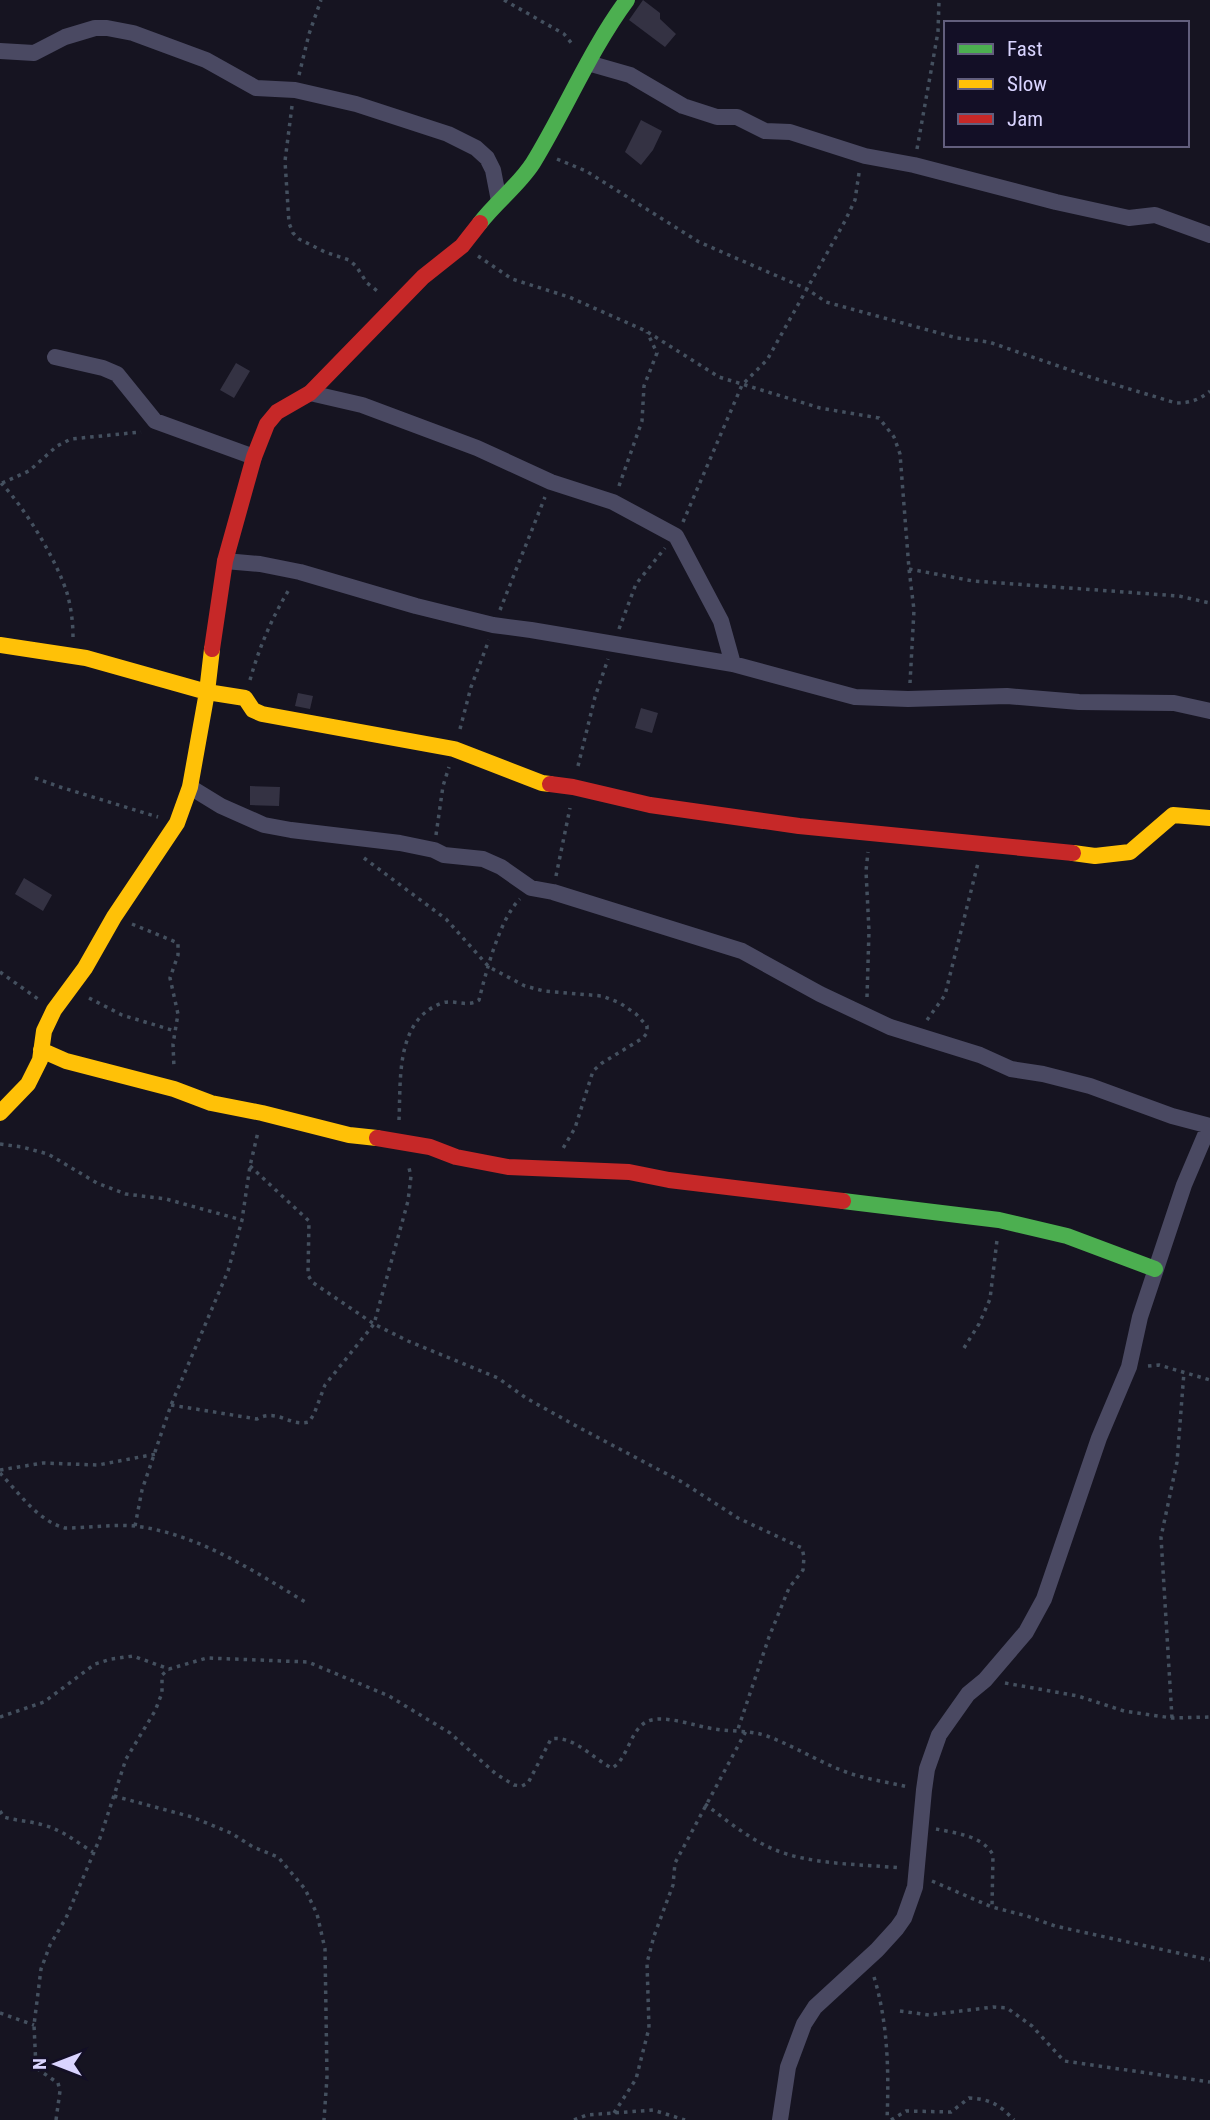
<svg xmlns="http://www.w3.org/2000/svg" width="1210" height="2120" font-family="'Roboto Condensed',sans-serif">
  <rect width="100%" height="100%" fill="#161421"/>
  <!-- building -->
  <path fill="#343243" d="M643 0 660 13V19L676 34 665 47 629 20Z
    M641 120 662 131 653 150 641 165 625 152Z
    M236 363 250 371 234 398 220 390Z
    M298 693 313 696 310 709 295 706Z
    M641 708 658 713 652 733 635 728Z
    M250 786 280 787 279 806 250 805Z
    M24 878 52 895 43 911 15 894Z"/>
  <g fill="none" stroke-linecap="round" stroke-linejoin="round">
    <!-- path -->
    <path stroke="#44505f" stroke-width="3.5" stroke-dasharray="3.5 5" stroke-linecap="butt" d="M504 0 564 34 573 45
      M299 75 309 34 321 0
      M292 106 285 161 289 223 293 233 299 239 325 252 349 260 356 266 367 283 380 293
      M917 149 938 32 939 0
      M557 159 586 171 699 242 807 289 826 302 957 338 989 342 1093 378 1176 403C1190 403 1199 400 1210 391
      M478 256 512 279 569 297 646 331 719 377 820 408 879 418 894 437 900 454 909 569 914 610 910 683
      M1 483C25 508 56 559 67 593 71 607 73 622 73 637
      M2 483 29 471 57 446 71 439 141 432
      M619 486 642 421 644 386 657 353 647 332
      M683 522 742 385 767 360 845 221 855 200 859 173
      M909 569 973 581 1179 596 1210 603
      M500 610 545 497
      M619 629 636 584 665 548
      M250 680C259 648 272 617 290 588
      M460 729 471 687 489 640
      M578 766 595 697 608 659
      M35 778 60 787 158 817
      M436 835 443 786 449 767
      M364 858 446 919 489 967 525 986 544 991 602 996 620 1003 636 1014 647 1026V1033L643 1038 602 1063 593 1071 575 1128 562 1150
      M556 876 570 808
      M132 924 178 943V955L170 978 178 1014 173 1044 174 1068
      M0 972 38 999
      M867 997 869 931 866 871 868 852
      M89 998 122 1015 175 1031
      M927 1020 945 995 978 863
      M399 1120C401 1080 395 1020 442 1003 454 999 468 1008 479 1000 486 972 500 918 520 899
      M0 1144 22 1147 48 1154 97 1183 126 1194 166 1199 242 1220
      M250 1166 309 1221 308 1275 312 1282 374 1324 408 1341 498 1378 526 1398 578 1427 682 1482 738 1518 802 1548 804 1557 803 1570 789 1588 769 1637 737 1732
      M964 1348 979 1324 990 1299 997 1240
      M1148 1366 1159 1365 1210 1380
      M171 1405 257 1419C278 1408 289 1427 309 1422L314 1414 325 1385 374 1324 408 1201 411 1176 408 1164
      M0 1470 43 1463 98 1465 156 1454
      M0 1473C19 1493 38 1521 65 1528 88 1528 113 1524 135 1526 199 1534 253 1571 307 1603
      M135 1526 142 1490 171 1405 228 1271 242 1220 250 1166 258 1132
      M1005 1683 1078 1696 1124 1711 1172 1718 1210 1717
      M0 1717 44 1702 95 1664 111 1659 133 1656 169 1669 207 1658 308 1662 389 1696 450 1733 496 1774 514 1785 522 1786 528 1783 551 1739C574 1735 593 1759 612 1768 628 1759 629 1732 646 1722 662 1713 697 1727 715 1729 733 1732 750 1730 767 1736 794 1746 819 1762 846 1772 865 1779 888 1782 908 1787
      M1172 1718 1161 1537 1177 1462 1184 1372
      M114 1796 192 1817 231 1833 253 1847 278 1857 305 1889 317 1914 325 1949 327 2077 324 2120
      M705 1804C726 1820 748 1838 773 1849 810 1865 861 1864 901 1868
      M0 1811 4 1817C17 1821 30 1821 43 1825 63 1830 76 1842 93 1852
      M936 1829C956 1833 983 1836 993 1855L992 1907
      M932 1881 992 1907 1027 1916 1055 1926 1210 1960
      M874 1977C888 2023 889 2072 887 2120
      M900 2011 929 2015 993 2007 1007 2008 1032 2026 1064 2061 1210 2082
      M0 2013 34 2025
      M614 2113 636 2079 649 2028 647 1963 654 1936 673 1885 675 1863 746 1731
      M56 2120 60 2091 58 2083 36 2068 34 2025 41 1969 50 1945 66 1918 100 1838 126 1759 155 1711 162 1693V1675L169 1669
      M574 2120 587 2115 653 2110 685 2120
      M891 2120 906 2111 951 2112 969 2098C990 2099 1000 2105 1014 2120"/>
    <!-- street -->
    <path stroke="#4a4962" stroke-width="16" d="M0 51 34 53 65 37 95 28H107L133 33 206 60 256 88 295 90 356 104 448 134 476 148 487 158 493 170 499 201
      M588 63 630 75 683 106 717 117H737L765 131 790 132 865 156 914 165 1056 202 1129 218 1155 215 1210 235
      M55 357 103 368 117 374 155 421 254 457
      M310 393 362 405 477 448 551 482 613 502 676 536 721 621 733 664
      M225 561 260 564 300 572 416 606 493 625 531 630 733 664 855 697 908 699 1007 696 1079 702 1174 703 1210 711
      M190 787 221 806 264 825 291 830 400 843 434 850 444 855 483 859 501 867 531 888 553 892 742 951 820 994 890 1027 980 1055 1011 1069 1043 1074 1090 1086 1172 1116 1210 1126
      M780 2120 788 2067 804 2024 815 2007 877 1950 897 1928 904 1918 915 1887 924 1790 927 1769 939 1735 968 1694 985 1680 1026 1632 1044 1599 1099 1438 1129 1367 1140 1317 1184 1185 1209 1126"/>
    <!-- fast -->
    <path stroke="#4caf50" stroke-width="16" d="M480 223C496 202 519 185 533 163 566 109 590 50 627 0
      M843 1201 999 1220 1067 1236 1155 1269"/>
    <!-- slow -->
    <path stroke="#ffc107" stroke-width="16" d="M0 645 86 658 207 692 245 698 253 710 262 714 454 749 542 783 550 784
      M1073 853 1095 856 1130 852 1173 815 1210 818
      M41 1050 66 1061 174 1089 211 1103 262 1113 349 1135 377 1138
      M0 1113 28 1084 40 1060 44 1031 54 1010 85 968 114 917 177 823 190 787 207 692 212 649"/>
    <!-- jam -->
    <path stroke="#c62828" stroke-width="16" d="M212 649 225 561 254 457 267 424 277 412 310 393 423 277 462 246 480 223
      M550 784 573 787 650 805 799 826 1073 853
      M377 1138 430 1147 456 1157 508 1167 629 1172 669 1180 843 1201"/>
  </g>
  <!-- legend -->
  <rect x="944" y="21" width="245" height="126" fill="#130f26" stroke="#625e7d" stroke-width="2"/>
  <rect x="958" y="44" width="35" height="10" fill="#4caf50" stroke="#625e7d" stroke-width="2"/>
  <text x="1007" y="56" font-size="21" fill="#d9d4ff">Fast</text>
  <rect x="958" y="79" width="35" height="10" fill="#ffc107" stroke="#625e7d" stroke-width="2"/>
  <text x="1007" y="91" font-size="21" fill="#d9d4ff">Slow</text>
  <rect x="958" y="114" width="35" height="10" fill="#c62828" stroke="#625e7d" stroke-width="2"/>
  <text x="1007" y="126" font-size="21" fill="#d9d4ff">Jam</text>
  <!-- north arrow -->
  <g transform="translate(56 2064) rotate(270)" stroke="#130f26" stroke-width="5" paint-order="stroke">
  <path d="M0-5L12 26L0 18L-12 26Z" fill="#d9d4ff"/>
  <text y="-10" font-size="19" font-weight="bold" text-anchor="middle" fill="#d9d4ff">N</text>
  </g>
</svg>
